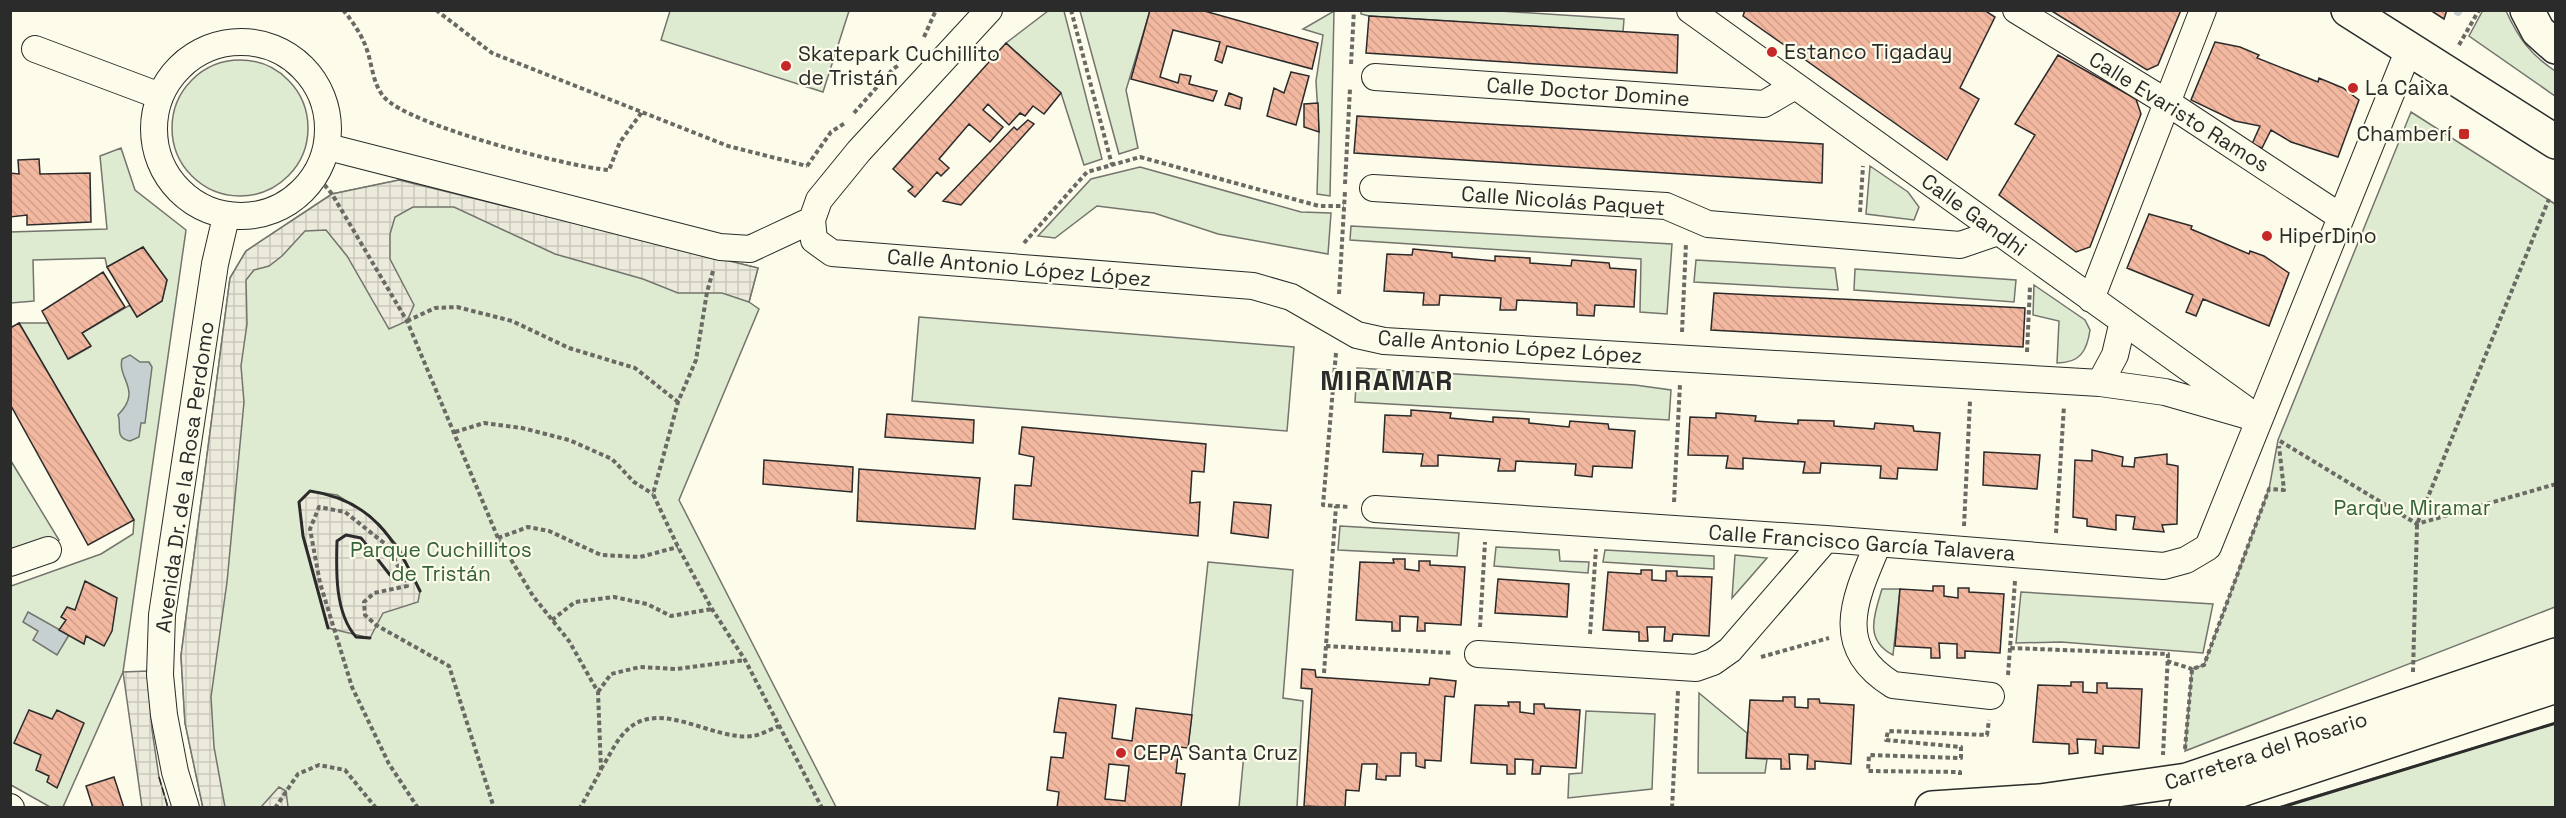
<svg xmlns="http://www.w3.org/2000/svg" width="2566" height="818" font-family="'Space Grotesk',sans-serif">
  <defs>
    <pattern id="plaza-grid" width="8" height="8" patternUnits="userSpaceOnUse" patternTransform="scale(1.5)"><rect width="8" height="8" fill="#eceadb"/><path d="M0 4h8M4 0v8" fill="none" stroke="#cbc9bc"/></pattern>
    <pattern id="building-back-hatch" width="6" height="6" patternUnits="userSpaceOnUse" patternTransform="scale(1.5)"><rect width="6" height="6" fill="#f2b8a0"/><path d="M-1 5l2 2M0 0l6 6M5-1l2 2" fill="none" stroke="#d09e8a"/></pattern>
  </defs>
  <rect width="100%" height="100%" fill="#fdfbea"/>
  <!-- green -->
  <path fill="#deebd1" stroke="#74746e" stroke-width="1.5" d="M1361 10H1485L1624 19 1623 32 1369 16 1361 14Z
    M2483 10 2506 11C2519 39 2530 54 2555 71V96L2469 36Z
    M670 11V10L849 11 823 92 661 40Z
    M1048 11H1064L1102 159 1084 165 1061 93 1006 43Z
    M1080 11H1150L1126 90 1138 148 1119 154Z
    M1334 11 1330 196 1317 194 1319 132 1316 81 1323 35 1303 29Z
    M172 128a68 68 0 1 1 136 0a68 68 0 1 1-136 0Z
    M2411 112 2555 204V607L2185 751 2192 669 2204 665 2269 489 2278 440Z
    M121 148 135 190 186 230 123 672 63 807H50L11 785V586L101 554 133 534 134 520 19 323H48L69 359 90 347 82 333 130 305 137 317 162 301 167 280 143 247 107 267 105 258 33 260 34 301 11 303 10 232 107 229 100 156Z
    M1870 166 1908 192 1919 207 1914 220 1866 214Z
    M1140 167 1301 212 1331 213 1328 254 1218 234 1154 213 1097 206 1055 238 1038 236 1091 179Z
    M399 180 758 268 749 302 759 309 679 500 836 807 203 808 185 723 181 656 230 278 246 251 332 194Z
    M1351 226 1672 244 1667 314 1640 312 1641 259 1350 240Z
    M1696 260 1835 268 1838 290 1694 282Z
    M1855 269 2016 280 2014 302 1854 290Z
    M2034 285 2085 320 2090 330C2087 351 2080 363 2057 363L2059 321 2033 315Z
    M919 317 1294 347 1287 431 912 401Z
    M1357 368 1635 385 1671 390 1669 420 1355 402Z
    M11 461 59 540 11 553Z
    M1340 526 1459 533 1457 556 1338 550Z
    M1496 547 1559 550 1560 561 1589 562 1588 573 1494 566Z
    M1605 550 1714 556V569L1603 562Z
    M1735 555 1767 558 1732 598Z
    M1208 562 1293 570 1283 698 1303 701 1297 807H1239L1244 753 1188 748Z
    M1882 589H1900L1893 655C1864 640 1874 615 1882 589Z
    M2021 592 2213 604 2203 653 2061 642 2016 643Z
    M1699 693 1747 733 1746 758 1767 759 1765 773H1698Z
    M1586 711 1655 714 1652 789 1568 798 1569 774 1582 773Z
    M2555 723V807H2279Z"/>
  <!-- plaza -->
  <path fill="url(#plaza-grid)" stroke="#74746e" stroke-width="1.5" d="M399 180 758 268 749 302 722 293H678L643 279 555 254 454 207H413L395 217 390 234V259L414 305 407 321 389 329 347 256 326 230 305 231 282 256 269 266 254 270 246 280 247 324 241 366 244 402 227 582 211 697 214 747 225 807 203 808 185 723 181 656 230 278 246 251 332 194Z
    M310 491 337 495 369 515 399 547 420 591 418 602 383 613 370 638 328 628 303 536 299 502Z
    M148 671 152 730 159 777 168 807H142L123 672Z
    M279 787 286 791 288 807H261Z"/>
  <!-- water -->
  <path fill="#c7d0d0" stroke="#74746e" stroke-width="1.5" d="M130 355 140 362H149L152 367 145 423H141L139 437 130 441C114 438 122 426 118 415 143 390 117 379 122 359Z
    M28 612 69 635 57 655 33 640 38 631 23 622Z"/>
  <g fill="none" stroke-linecap="round" stroke-linejoin="round">
    <!-- stream -->
    <path stroke="#c7d0d0" stroke-width="8" d="M2458 12 2459 10"/>
  </g>
  <!-- building -->
  <path fill="url(#building-back-hatch)" stroke="#2b2b2b" stroke-width="1.5" fill-rule="evenodd" d="M1150 10H1201L1318 43 1312 69 1227 46 1222 63 1215 60 1220 42 1173 30 1160 77 1178 83 1180 74 1191 76 1189 84 1217 91 1213 101 1131 79Z
    M1745 10H1984L1995 17 1960 88 1979 99 1947 160 1743 16Z
    M2050 10H2181L2158 65 2147 70Z
    M2430 10H2447L2444 19Z
    M1369 16 1678 35 1677 73 1366 53Z
    M2215 42 2240 47 2259 55 2257 58 2318 82 2319 78 2343 88 2359 100 2338 157 2291 142 2271 130 2262 148 2252 144 2260 126 2235 121 2191 100Z
    M1006 43 1061 93 1044 114 1033 106 1025 116 1020 113 1009 125 988 104 983 110 1003 127 990 142 969 124 939 159 949 168 941 176 937 172 915 197 908 191 913 187 893 169Z
    M2058 55 2136 99 2141 114 2090 247 2076 252 1999 195 2035 135 2015 124Z
    M1291 72 1309 76 1296 125 1267 116 1274 88 1284 93Z
    M1229 93 1242 98 1240 109 1225 105Z
    M1318 103 1319 132 1304 127V104Z
    M1357 116 1823 144 1822 183 1354 153Z
    M1028 120 1034 124 961 205 943 201 1014 127 1017 130Z
    M39 159 40 174 90 173 91 222 27 225V215L10 217V173L19 174 18 160Z
    M2149 214 2192 226 2191 229 2249 254 2250 251 2264 256 2289 273 2269 326 2203 299 2196 316 2186 312 2193 295 2127 268Z
    M143 247 167 280 162 301 137 317 107 267Z
    M1413 249 1452 253V257L1495 261V256L1530 258V263L1571 266 1572 260 1609 263 1610 268 1636 270 1634 307 1595 305 1594 316 1577 315V303L1517 300 1516 310H1500L1501 298 1440 295 1439 305H1423L1424 293 1384 291 1387 254 1412 255Z
    M103 272 125 307 82 333 91 346 68 359 42 311Z
    M1714 293 2025 308 2023 347 1711 330Z
    M19 323 134 520 88 545 10 404V328Z
    M1411 410 1451 413 1450 418 1493 422V417L1529 419V423L1569 427 1570 421 1608 424 1609 429 1635 431 1632 468 1593 466 1592 477 1575 475 1576 464 1516 461 1515 471H1498L1500 459 1438 455V466H1421L1423 454 1383 452 1385 415 1411 416Z
    M1716 413 1756 416 1755 421 1798 424V420L1834 421V426L1874 429 1875 423 1913 426 1914 431 1940 433 1937 470 1898 468 1897 479 1880 478 1881 466 1821 463 1820 473H1803L1805 462 1743 458V469L1726 468 1728 456 1688 455 1690 417 1716 418Z
    M887 414 974 420 973 443 885 437Z
    M1022 427 1206 444 1204 472 1192 471 1190 503 1200 502 1198 536 1013 519 1015 485 1031 486 1034 457 1019 454Z
    M2092 450 2123 457 2122 466 2134 467 2135 458 2167 454V464L2178 466 2177 524 2162 525 2164 532 2133 529 2135 517 2116 515V530L2087 526V519L2073 517 2075 460 2092 461Z
    M1984 452 2040 455 2037 489 1983 485Z
    M764 460 853 467 852 492 763 484Z
    M859 469 980 478 975 529 857 521Z
    M1234 502 1271 505 1268 538 1231 533Z
    M1393 559H1405V569L1419 571V561H1430V565L1465 567 1461 625 1425 623V631H1417L1418 617 1400 616V631H1392V622L1356 620 1360 562 1394 563Z
    M1641 570H1652V580L1666 581V571H1677V576L1712 577 1709 636 1673 634 1672 641H1664L1665 627H1647L1648 641H1639V632L1603 630 1608 572 1641 574Z
    M1498 579 1569 584 1567 617 1495 613Z
    M85 581 117 598 112 631 104 646 86 636 84 644 59 630 66 620 61 617 67 607 75 610Z
    M1933 586H1944V596L1958 598V588H1969V592L2004 594 2000 653 1965 651V658H1957V644L1939 643 1940 658H1931V648L1895 646 1900 589 1933 591Z
    M1302 669 1315 670 1316 677 1429 685 1430 678 1456 681 1454 697 1445 696 1441 761 1425 760V768L1416 766V753H1401L1400 776H1386V780L1376 779 1377 764H1362L1359 791 1346 790 1345 808 1304 806 1312 689 1301 688Z
    M2071 682H2083V692L2097 693V683H2107V688L2142 689 2139 748 2103 746V754L2095 753 2096 740 2077 739 2078 753 2069 754V744L2033 742 2038 685 2071 686Z
    M1783 697H1795V707L1808 708V699H1819L1820 703 1854 705 1851 764 1815 761V769H1807L1808 755 1789 754 1790 769H1781V759L1746 758 1750 700 1783 701Z
    M1059 698 1116 705 1112 738 1132 741 1136 708 1192 715 1188 748 1179 747 1176 773 1185 774 1181 807 1057 808 1059 792 1047 790 1051 757 1063 758 1066 733 1054 732ZM1109 764 1129 766 1125 801 1105 799Z
    M1508 702H1520V712L1534 714V704H1544L1545 708 1580 710 1576 768 1541 766 1540 774H1532L1533 760 1515 759V774H1507V765L1471 763 1475 705 1509 706Z
    M29 710 52 719 57 710 84 723 57 788 47 782 49 776 36 770 41 755 14 743Z
    M114 777 124 808H93L86 786Z"/>
  <g fill="none" stroke-linecap="round" stroke-linejoin="round">
    <defs>
      <path id="street" d="M989 10 859 151 819 200 812 220 814 240 832 253 1253 286 1291 297 1357 335 1384 341 2100 383 2165 392 2259 419
        M1690 10 2244 408
        M2016 10 2168 103 2341 217
        M154 129a87 87 0 1 1 174 0a87 87 0 1 1-174 0Z
        M35 49 160 96
        M1375 77 1764 104 1795 86
        M328 147 720 247 750 249 812 220
        M1373 188 1666 206 1708 224 1960 245 1998 232
        M2091 299 2203 10
        M2100 383 2115 355 2123 321
        M1375 509 1826 539 2164 566 2186 560 2208 547 2409 49
        M1878 544C1855 598 1831 647 1893 685L1991 696
        M10 563 48 550
        M1478 654 1696 668 1713 662 1730 650 1826 539
        M10 807 11 808
        M186 808 175 772 164 715 160 675 162 615 215 264 226 217"/>
      <path id="secondary" d="M2348 10 2556 142
        M1932 808 2040 801 2187 780 2556 655
        M2186 808 2556 686"/>
      <path id="highway" d="M2527 10 2538 31 2556 47"/>
    </defs>
    <!-- street casing -->
    <use href="#street" stroke="#2b2b2b" stroke-width="28"/>
    <!-- secondary casing -->
    <use href="#secondary" stroke="#2b2b2b" stroke-width="36"/>
    <!-- highway casing -->
    <use href="#highway" stroke="#2b2b2b" stroke-width="36"/>
    <!-- path -->
    <path stroke="#6a6964" stroke-width="4" stroke-dasharray="4.5 3" stroke-linecap="butt" d="M343 10C353 22 362 35 367 50 372 64 373 85 384 97 408 125 568 167 609 170L620 142 642 112
      M436 10 492 53 728 146 807 166
      M1071 10 1112 165
      M924 37 936 10
      M2459 45 2479 10
      M1351 64 1354 10
      M854 113 892 70 900 64
      M807 166 831 132 845 123
      M315 173 332 194 407 321 498 538 533 596 569 641 598 692 601 770 580 808
      M1345 184 1350 89
      M1860 212 1863 166
      M1024 243 1087 172 1140 157 1319 206H1344
      M713 271 707 292 696 360 678 402 653 494 678 547 712 609 745 660 822 808
      M1339 294 1345 191
      M407 321 435 308 457 307 512 321 569 348 635 368 678 402
      M1682 332 1686 243
      M2027 352 2030 287
      M1336 353 1323 505 1349 507
      M455 432 484 423 522 428 569 440 612 459 634 482 653 494
      M2280 441 2417 524 2556 484
      M1674 502 1680 384
      M1964 526 1970 401
      M2056 533 2064 406
      M498 538 528 527 549 531 601 555 640 557 678 547
      M2015 581 2010 648 2168 654 2163 755
      M552 620 575 602 614 597 647 604 671 616 712 609
      M1480 627 1485 542
      M1590 634 1596 549
      M1326 646 1453 653
      M1761 657 1829 638
      M2167 661 2192 669
      M2413 672 2417 524 2549 199
      M1324 673 1336 506
      M2008 675 2010 648
      M598 692 611 674 640 667 676 669 745 660
      M2185 749 2192 669 2204 665 2269 489 2284 490 2279 446
      M601 769C609 757 616 740 627 730 660 698 713 741 752 736 761 735 771 729 779 726
      M1960 775V772L1868 771 1869 755 1961 758V747L1886 740 1888 731 1987 735 1989 720
      M275 808 298 774 319 765 345 770 376 808
      M418 808 389 764 352 687 320 583 310 529 319 507 345 512 389 547 407 586 374 593 364 602 365 615 376 625 449 666 494 808
      M1672 808 1678 691"/>
    <!-- street -->
    <use href="#street" stroke="#fdfbea" stroke-width="26"/>
    <!-- secondary -->
    <use href="#secondary" stroke="#fdfbea" stroke-width="33"/>
    <!-- highway -->
    <use href="#highway" stroke="#fdfbea" stroke-width="33"/>
    <!-- fence -->
    <path stroke="#2b2b2b" stroke-width="1.5" stroke-dasharray="8 3" stroke-linecap="butt" d="M159 777 168 808"/>
    <!-- wall -->
    <path stroke="#2b2b2b" stroke-width="3" d="M328 628 303 536 299 502 310 491C372 500 395 539 420 591
      M370 638 356 637C335 613 336 572 337 541L346 535 361 538 390 575
      M2279 808 2556 723"/>
  </g>
  <!-- markers -->
  <g fill="#c62828" stroke="#fdfbea" stroke-width="2">
    <circle cx="1772" cy="52" r="6"/>
    <circle cx="786" cy="66" r="6"/>
    <circle cx="2353" cy="88" r="6"/>
    <rect x="2458" y="128" width="12" height="12" rx="3"/>
    <circle cx="2267" cy="236" r="6"/>
    <circle cx="1121" cy="753" r="6"/>
  </g>
  <g text-anchor="middle" stroke-width="4.5" stroke-linejoin="round" paint-order="stroke">
    <!-- poi labels -->
    <g font-size="21" fill="#2b2b2b" stroke="#fdfbea" text-anchor="start">
      <text x="1784" y="59">Estanco Tigaday</text>
      <text x="798" y="61">Skatepark Cuchillito<tspan x="798" dy="24">de Tristán</tspan></text>
      <text x="2365" y="95">La Caixa</text>
      <text x="2452" y="141" text-anchor="end">Chamberí</text>
      <text x="2279" y="243">HiperDino</text>
      <text x="1133" y="760">CEPA Santa Cruz</text>
    </g>
    <!-- street labels -->
    <g font-size="21" fill="#2b2b2b" stroke="#fdfbea">
      <text transform="translate(1588 92) rotate(4)" y="7">Calle Doctor Domine</text>
      <text transform="translate(2179 112) rotate(32)" y="7">Calle Evaristo Ramos</text>
      <text transform="translate(1563 201) rotate(4)" y="7">Calle Nicolás Paquet</text>
      <text transform="translate(1974 215) rotate(36)" y="7">Calle Gandhi</text>
      <text transform="translate(1019 268) rotate(5)" y="7">Calle Antonio López López</text>
      <text transform="translate(1510 347) rotate(4)" y="7">Calle Antonio López López</text>
      <text transform="translate(185 477) rotate(-82)" y="7">Avenida Dr. de la Rosa Perdomo</text>
      <text transform="translate(1862 543) rotate(4)" y="7">Calle Francisco García Talavera</text>
      <text transform="translate(2266 751) rotate(-18)" y="7">Carretera del Rosario</text>
    </g>
    <!-- park labels -->
    <g font-size="21" fill="#34623c" stroke="#fdfbea">
      <text x="2412" y="515">Parque Miramar</text>
      <text x="441" y="557">Parque Cuchillitos<tspan x="441" dy="24">de Tristán</tspan></text>
    </g>
    <!-- district labels -->
    <g font-size="27" font-weight="bold" letter-spacing="1.5" fill="#2b2b2b" stroke="#fdfbea">
      <text x="1387" y="390">MIRAMAR</text>
    </g>
  </g>
  <!-- border -->
  <rect width="2566" height="818" fill="none" stroke="#2b2b2b" stroke-width="24"/>
</svg>
